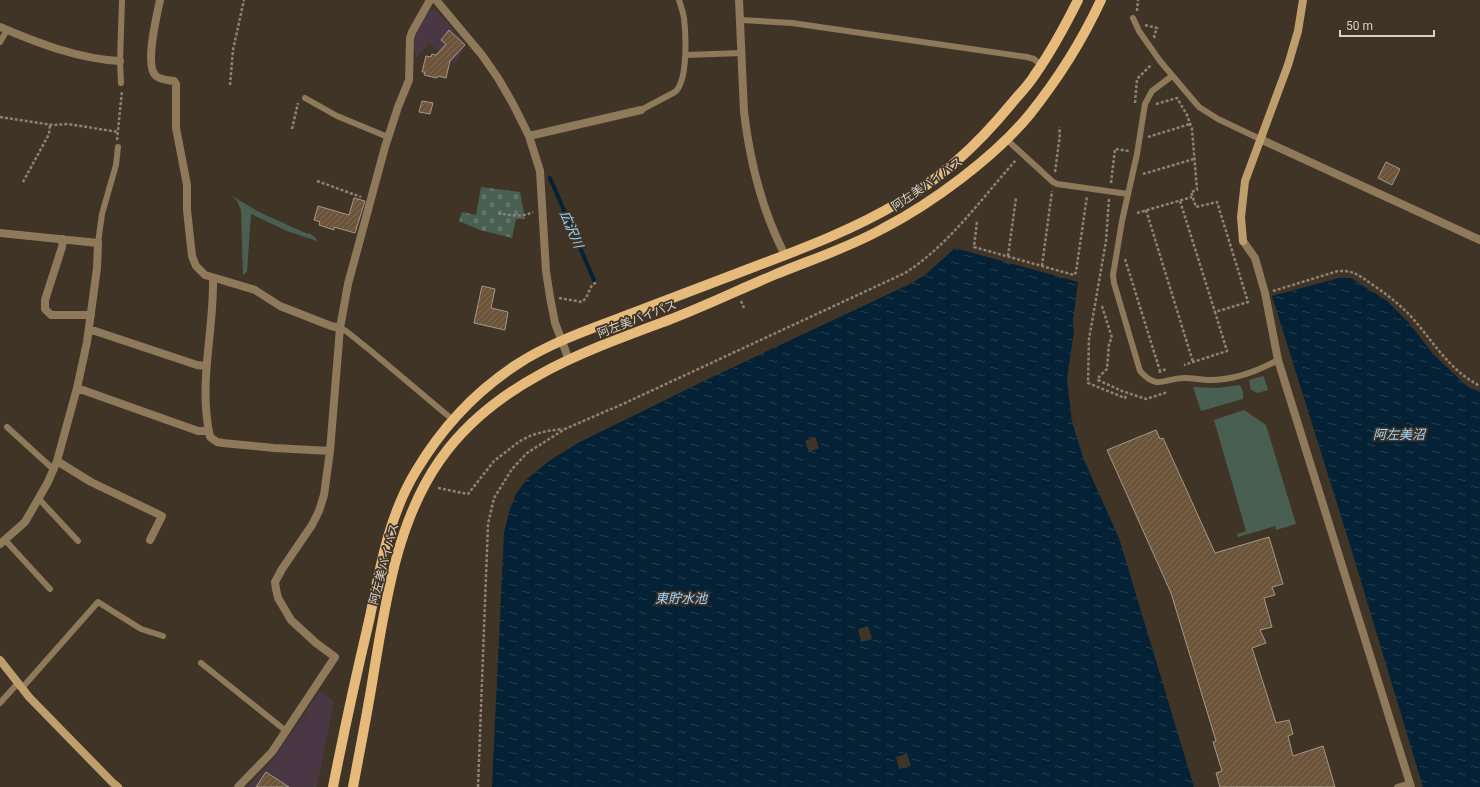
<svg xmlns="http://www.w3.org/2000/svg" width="1480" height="787" font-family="Roboto,'Noto Sans JP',sans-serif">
  <defs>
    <pattern id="cemetery-stones" width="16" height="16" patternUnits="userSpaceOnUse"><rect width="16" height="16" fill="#495f51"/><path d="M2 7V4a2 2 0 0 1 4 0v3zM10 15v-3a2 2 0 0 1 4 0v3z" fill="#627569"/></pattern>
    <pattern id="water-ripples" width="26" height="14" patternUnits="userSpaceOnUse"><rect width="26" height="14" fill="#042135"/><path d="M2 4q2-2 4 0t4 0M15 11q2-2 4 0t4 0" fill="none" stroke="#284051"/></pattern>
    <pattern id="building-hatch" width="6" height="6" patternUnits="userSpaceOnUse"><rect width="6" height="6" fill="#6b5439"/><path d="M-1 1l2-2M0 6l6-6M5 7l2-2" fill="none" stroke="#7f6c54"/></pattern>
  </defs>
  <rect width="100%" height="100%" fill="#403426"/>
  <!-- commercial -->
  <path fill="#493843" d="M435 9 466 44 455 64 429 43 416 58 413 38 415 31 429 11Z
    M320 691 334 702 317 787H247L272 761Z"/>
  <!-- grass -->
  <path fill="#495f51" d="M232 196 261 213 308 234 309 233 316 238 317 241 287 231 251 214 247 272 243 275 241 210 237 201Z
    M1263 376 1264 377 1268 390 1258 393 1251 390 1249 380Z
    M1240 385 1243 392V399L1201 411 1193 387 1217 388Z
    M1244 410 1266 425 1296 524 1276 530 1275 526 1238 537 1237 534 1246 531 1214 420Z"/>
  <!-- cemetery -->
  <path fill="url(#cemetery-stones)" d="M481 187 520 192 525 219H516L512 238 480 230 459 221 462 212 476 215Z"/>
  <!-- water -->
  <path fill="url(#water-ripples)" fill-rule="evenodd" d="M955 248 1078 282 1073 320 1074 331 1067 379 1072 422 1084 460 1119 538 1194 787H492L504 532 510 509 516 494 527 479 549 461 578 443 708 379 910 284 925 275ZM815 437 819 448 809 452 805 441ZM868 626 872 639 861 642 858 629ZM907 754 911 766 899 769 896 757Z
    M1339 278H1351L1387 301 1409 323 1434 355 1468 387 1480 392V787H1423L1350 545 1272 296Z"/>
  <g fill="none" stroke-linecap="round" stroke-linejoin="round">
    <!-- stream -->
    <path stroke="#042135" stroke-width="4" d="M550 178 594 280"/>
  </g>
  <!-- building -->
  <path fill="url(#building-hatch)" stroke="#a69888" d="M449 30 465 45 450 61 446 78 438 76 437 78 424 75 425 72H422L426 56 431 57 432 54 436 55 446 44 441 40Z
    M422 101 433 103 430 114 419 112Z
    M1386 162 1400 169 1392 185 1378 178Z
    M354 198 365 201 355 233 334 227V230L319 225 320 222 314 220 318 206 349 215Z
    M482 286 495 289 491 308 508 312 505 330 474 323Z
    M1156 430 1160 439 1163 438 1215 553 1269 537 1283 584 1272 587 1275 595 1264 598 1272 627 1260 630 1266 643 1252 648 1276 723 1289 720 1293 734 1288 736 1293 756 1323 746 1335 787H1220L1216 773 1222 771 1213 742 1216 741 1171 593 1107 450Z
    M266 772 289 787H256Z"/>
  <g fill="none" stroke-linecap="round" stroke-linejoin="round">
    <!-- path -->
    <path stroke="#8c8277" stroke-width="2.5" stroke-dasharray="3 2" stroke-linecap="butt" d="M1137 11 1138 0
      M1145 25 1157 28 1154 36 1155 38
      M230 85 233 50 244 0
      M1135 103 1137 79 1152 64
      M1156 104 1177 98 1187 115 1192 129 1197 190 1191 192 1196 207 1217 202 1248 302 1215 312 1227 351 1184 365
      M0 117 53 125 68 124 118 132
      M292 129 298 103
      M1148 137 1190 124
      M117 140 122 91
      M1055 172 1060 134 1059 127
      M1143 174 1194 159
      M317 181 361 197
      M23 182 49 134 50 125
      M1111 183 1115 149 1129 151
      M1109 199 1106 241 1089 339 1088 383 1125 398 1127 393
      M1180 201 1215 312
      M1146 210 1193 362
      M498 213C510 215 521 218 533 212
      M1137 213 1192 197
      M977 222 974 247 1074 275 1076 272 1087 196
      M1008 256 1016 198
      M1125 259 1160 371
      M1042 266 1052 191
      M1273 291 1338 271C1354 270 1360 276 1373 285 1389 296 1403 307 1415 321 1436 346 1451 371 1480 386
      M559 298 582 302 586 298 592 285 597 282
      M741 301 744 308
      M1102 306 1112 338 1109 343 1107 369 1098 378V380L1122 391 1146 399 1165 393V390
      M1160 373V371L1167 369
      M438 488 468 494 494 461 520 441 532 435 547 431 563 429
      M478 787 488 524 494 498 512 469 527 453 565 429 625 403 905 273C949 245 981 199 1016 160"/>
    <!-- lane -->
    <path stroke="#8e795b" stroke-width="6" d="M1133 18 1139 31 1160 61 1199 107 1218 119 1260 139
      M741 20 792 23 1027 57 1034 59 1041 65
      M0 42 7 30
      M686 55 741 53
      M1172 76 1152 91 1145 104 1137 154 1122 221 1113 275 1114 283 1140 371C1158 391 1164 378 1185 378 1193 378 1202 380 1210 380 1233 380 1258 371 1278 360
      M121 83 120 61 122 0
      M305 98 337 116 388 137
      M641 110 675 92C688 81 686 35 684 18 683 12 681 6 679 0
      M1006 139 1053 182 1057 184 1128 194
      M98 243 102 214 116 165 118 147
      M340 328 346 331 371 351 453 420
      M7 427 53 469
      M38 498 78 541
      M5 540 50 589
      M201 663 286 731
      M22 688 98 602 141 629 163 636
      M0 703 18 683
      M1397 787 1410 783"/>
    <!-- street -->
    <path stroke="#8e795b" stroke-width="8" d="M160 0C157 15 144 66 156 76 161 80 168 80 174 81L176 84V128L187 185V210L192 256 196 266 205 275 255 290 280 306 331 326 340 328
      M436 0 482 55 498 78 513 104 529 136 540 171 546 271 550 297 555 323 569 360
      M739 0 744 112C750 162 762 211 785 255
      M0 27C37 43 79 59 120 61
      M529 136 641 110
      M1260 139 1480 240
      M0 233 98 243 97 268 87 342 77 388 57 461 48 482 25 522 0 544
      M63 239 62 247 45 300V309L51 315H91
      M1243 241 1255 258 1265 293 1278 360 1411 787
      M213 279C214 333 198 382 210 437L217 442 223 443 274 448 330 451
      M89 329 197 365 206 366
      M77 388 198 431H209
      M57 461 91 482 162 516 150 540
      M238 787 272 752 335 657 316 643 291 620 278 598 276 589 275 582 282 569 312 525 319 511 324 495 330 451 340 328 348 284 385 147 398 107 409 80 410 38 412 32 430 0"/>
    <!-- secondary -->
    <path stroke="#bf9e6e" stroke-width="8" d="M1243 241 1241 217 1245 181 1288 65 1298 31 1303 0
      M0 660 29 697 112 782 118 787"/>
    <!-- primary -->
    <path stroke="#e5ba7b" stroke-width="10" d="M333 787C344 731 356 676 369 621 380 569 388 517 416 471 441 429 475 392 516 365 551 342 593 328 633 313 675 297 717 281 759 265 807 247 854 229 898 203 943 178 980 142 1012 103 1019 94 1028 86 1034 76 1051 52 1065 26 1078 0
      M353 787C360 749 368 710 374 671 386 600 397 521 440 460 493 384 582 352 666 321 703 307 738 290 774 275 810 260 848 248 882 229 931 204 995 157 1030 114 1058 79 1082 41 1101 0"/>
  </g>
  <g text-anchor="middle" stroke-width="3.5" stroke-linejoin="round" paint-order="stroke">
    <!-- street labels -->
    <g font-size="12" fill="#d8d0c7" stroke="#403426">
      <text transform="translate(927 184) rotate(-35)" y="4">阿左美バイパス</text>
      <text transform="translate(637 319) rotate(-21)" y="4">阿左美バイパス</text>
      <text transform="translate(384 564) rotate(-75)" y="4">阿左美バイパス</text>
    </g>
    <!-- water labels -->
    <g font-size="13" font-style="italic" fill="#9fd5ff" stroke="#403426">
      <text transform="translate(572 229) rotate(67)" y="5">広沢川</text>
      <text x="1399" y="439">阿左美沼</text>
      <text x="681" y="603">東貯水池</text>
    </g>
  </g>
  <!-- scale -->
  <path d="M1340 30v6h94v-6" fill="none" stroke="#d8d0c7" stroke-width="2"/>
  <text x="1346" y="30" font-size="12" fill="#d8d0c7" stroke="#403426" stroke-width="3" paint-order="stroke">50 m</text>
</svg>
